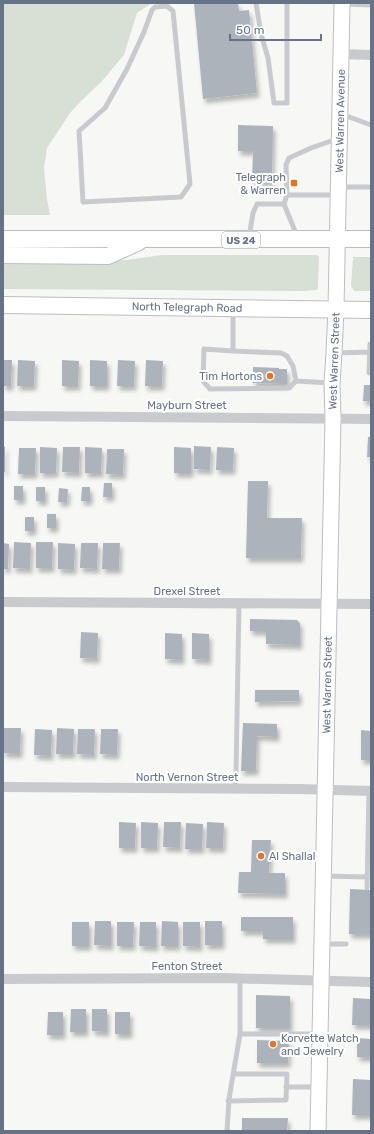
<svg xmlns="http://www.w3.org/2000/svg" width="374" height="1134" font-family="Rubik,sans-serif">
  <defs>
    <filter id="shadow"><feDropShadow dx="2.5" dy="4.5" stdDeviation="2" flood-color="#0004"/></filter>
  </defs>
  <rect width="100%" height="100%" fill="#f7f8f5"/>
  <!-- green -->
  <path fill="#d8e0d6" d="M3 3H152L137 13 124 55 102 81 80 102 70 113 47 148 44 168 47 199 50 215H3Z
    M162 255H317L319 257 318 288 317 290 305 291 3 289V260L98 261 127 260Z
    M353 257H371V291H354L351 286Z"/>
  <!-- building -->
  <path fill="#acb3ba" filter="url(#shadow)" d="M194 3H238L239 11 249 10 257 93 203 99Z
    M238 125 273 126 272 182 252 181 253 151H238Z
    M3 360H12L11 386H3Z
    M18 360 35 361 34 386H17Z
    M62 360 79 361 78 386H62Z
    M90 360 107 361V386H90Z
    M118 360 135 361 134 386H117Z
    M146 360 163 361 162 386H145Z
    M253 367 279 368V369H287V384L253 383Z
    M364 385H371V401H363Z
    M368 437H371V457H367Z
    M3 446 5 447V472H3Z
    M194 446 211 447 210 470 194 469Z
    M40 447 57 448 56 473H40Z
    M63 447H80L79 473 62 472Z
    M85 447 102 448 101 473H85Z
    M174 447 191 448V473H174Z
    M217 447 234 448 233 470H216Z
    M19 448H36L35 474H18Z
    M107 449H124L123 475 106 474Z
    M248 481H268L267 518H302L301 558H246Z
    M104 483H112V497H103Z
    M14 486H23V500H14Z
    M36 487H45V501H36Z
    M82 487H90V501H81Z
    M59 488 68 489 67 502H58Z
    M47 514H56V528H47Z
    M25 517H34V531H25Z
    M14 542 31 543 30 569 13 568Z
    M36 542H53L52 568H36Z
    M3 543 9 544 8 569H3Z
    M58 543 75 544 74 570 58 569Z
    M81 543H98L97 569 80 568Z
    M103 543H120L119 569H102Z
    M250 619 297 620 300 623V645L266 644V631H250Z
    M81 632 98 633 97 659 80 658Z
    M165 633 182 634V660L165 659Z
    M192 633 209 634V660L192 659Z
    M255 690H299V701L255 702Z
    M243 723 277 724V737L257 736 256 771H241Z
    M4 728H21L20 754 3 753Z
    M57 728 74 729 73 754H56Z
    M35 729 52 730 51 756 34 755Z
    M78 729H95L94 755 77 754Z
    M101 729H118L117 755 100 754Z
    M361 730 371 731V760H361Z
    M119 822 136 823 135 848H119Z
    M141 822 158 823 157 848H141Z
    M164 822H181L180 848 163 847Z
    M207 822 224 823 223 848H206Z
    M186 823 203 824 202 849H185Z
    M252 840H271L269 873H285V894L238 893 239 872H251Z
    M350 889 371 890V934H349Z
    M241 917H293V939H263V931H241Z
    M95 921H111V946L94 945Z
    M162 921 178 922V946H161Z
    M205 921H222V945H205Z
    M72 922H89V946H72Z
    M117 922H134L133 946H117Z
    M140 922H156V947L139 946Z
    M183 922H200V947L183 946Z
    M256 995 290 996V1028H256Z
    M353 998 371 999V1025H352Z
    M71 1009H86V1032H70Z
    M92 1009H107V1032L92 1031Z
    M48 1012H63V1035H47Z
    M115 1012H130V1034H115Z
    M357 1038 371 1039V1057H357Z
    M257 1040 289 1041 288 1063H257Z
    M353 1079 371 1080V1115H352Z
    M242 1118H288L287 1131H242Z"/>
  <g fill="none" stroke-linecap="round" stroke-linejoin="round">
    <defs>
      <path id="secondary" d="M318 1131 333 418 332 383 334 353 336 309 342 3"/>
      <path id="primary" d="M3 239H371
        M3 255 108 256 139 242
        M3 305 371 310"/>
    </defs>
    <!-- secondary casing -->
    <use href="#secondary" stroke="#babdc3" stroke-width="17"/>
    <!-- primary casing -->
    <use href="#primary" stroke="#babdc2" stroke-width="18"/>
    <!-- service -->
    <path stroke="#c8cace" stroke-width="5" d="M256 3 261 34 268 58 274 103H287V3
      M344 4 371 5
      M167 6 173 11 190 184 181 197 83 202 79 131 105 108 127 69 144 32 152 10 155 7Z
      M341 114 371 125
      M339 187H371
      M287 195H336
      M284 204 287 195 286 165 289 158 311 148 337 139
      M249 237 253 213 257 204H284L297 236
      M233 310V351L281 353 287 356 293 366 296 381 331 383
      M371 344H370L369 373H371
      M233 351 204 349 203 381 210 389 289 388 296 381
      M335 353 370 352
      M235 789 236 773 239 603
      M324 876 367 877
      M367 888 369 791
      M323 944H346
      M240 978V1034H319
      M286 1087H317
      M228 1101 286 1100 287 1074H233
      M227 1131 229 1099 240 1034"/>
    <!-- minor -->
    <path stroke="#c8cace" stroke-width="10" d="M341 54 371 55
      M3 416 371 419
      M3 602 371 604
      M3 787 299 789 371 791
      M3 979 223 978 371 982"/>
    <!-- secondary -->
    <use href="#secondary" stroke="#fff" stroke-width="15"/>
    <!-- primary -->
    <use href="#primary" stroke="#fff" stroke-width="16"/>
  </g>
  <!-- markers -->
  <g fill="#e77426" stroke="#fff" stroke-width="1.5">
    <rect x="290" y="179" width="8" height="8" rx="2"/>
    <circle cx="270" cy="376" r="4"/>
    <circle cx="261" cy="856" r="4"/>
    <circle cx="273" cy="1044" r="4"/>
  </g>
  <g text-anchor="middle" stroke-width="4" stroke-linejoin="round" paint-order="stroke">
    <!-- shield labels -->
    <rect fill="#fff" stroke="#949dab" stroke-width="1" x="222" y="232" width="38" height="16" rx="3"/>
    <g font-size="10" font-weight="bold" fill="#667387">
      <text x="241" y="244">US 24</text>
    </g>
    <!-- street labels -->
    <g font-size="11" fill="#667387" stroke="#fff">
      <text transform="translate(340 121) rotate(-89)" y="4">West Warren Avenue</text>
      <text transform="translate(187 307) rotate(1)" y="4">North Telegraph Road</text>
      <text transform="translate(334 361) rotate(-88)" y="4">West Warren Street</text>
      <text x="187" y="409">Mayburn Street</text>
      <text x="187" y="595">Drexel Street</text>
      <text transform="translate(327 685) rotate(-89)" y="4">West Warren Street</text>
      <text x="187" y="781">North Vernon Street</text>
      <text x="187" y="970">Fenton Street</text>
    </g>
    <!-- poi labels -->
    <g font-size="11" fill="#667387" stroke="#fff" text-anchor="end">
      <text x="286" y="181">Telegraph<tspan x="286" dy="13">&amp; Warren</tspan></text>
      <text x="262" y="380">Tim Hortons</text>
      <text x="269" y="860" text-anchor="start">Al Shallal</text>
      <text x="281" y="1042" text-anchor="start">Korvette Watch<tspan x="281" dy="13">and Jewelry</tspan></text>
    </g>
  </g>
  <!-- border -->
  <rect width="374" height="1134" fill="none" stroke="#667387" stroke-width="8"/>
  <!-- scale -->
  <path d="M230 34v6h91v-6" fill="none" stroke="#667387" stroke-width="2"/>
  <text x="236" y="34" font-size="12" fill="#667387" stroke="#ffffff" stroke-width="3" paint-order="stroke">50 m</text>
</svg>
